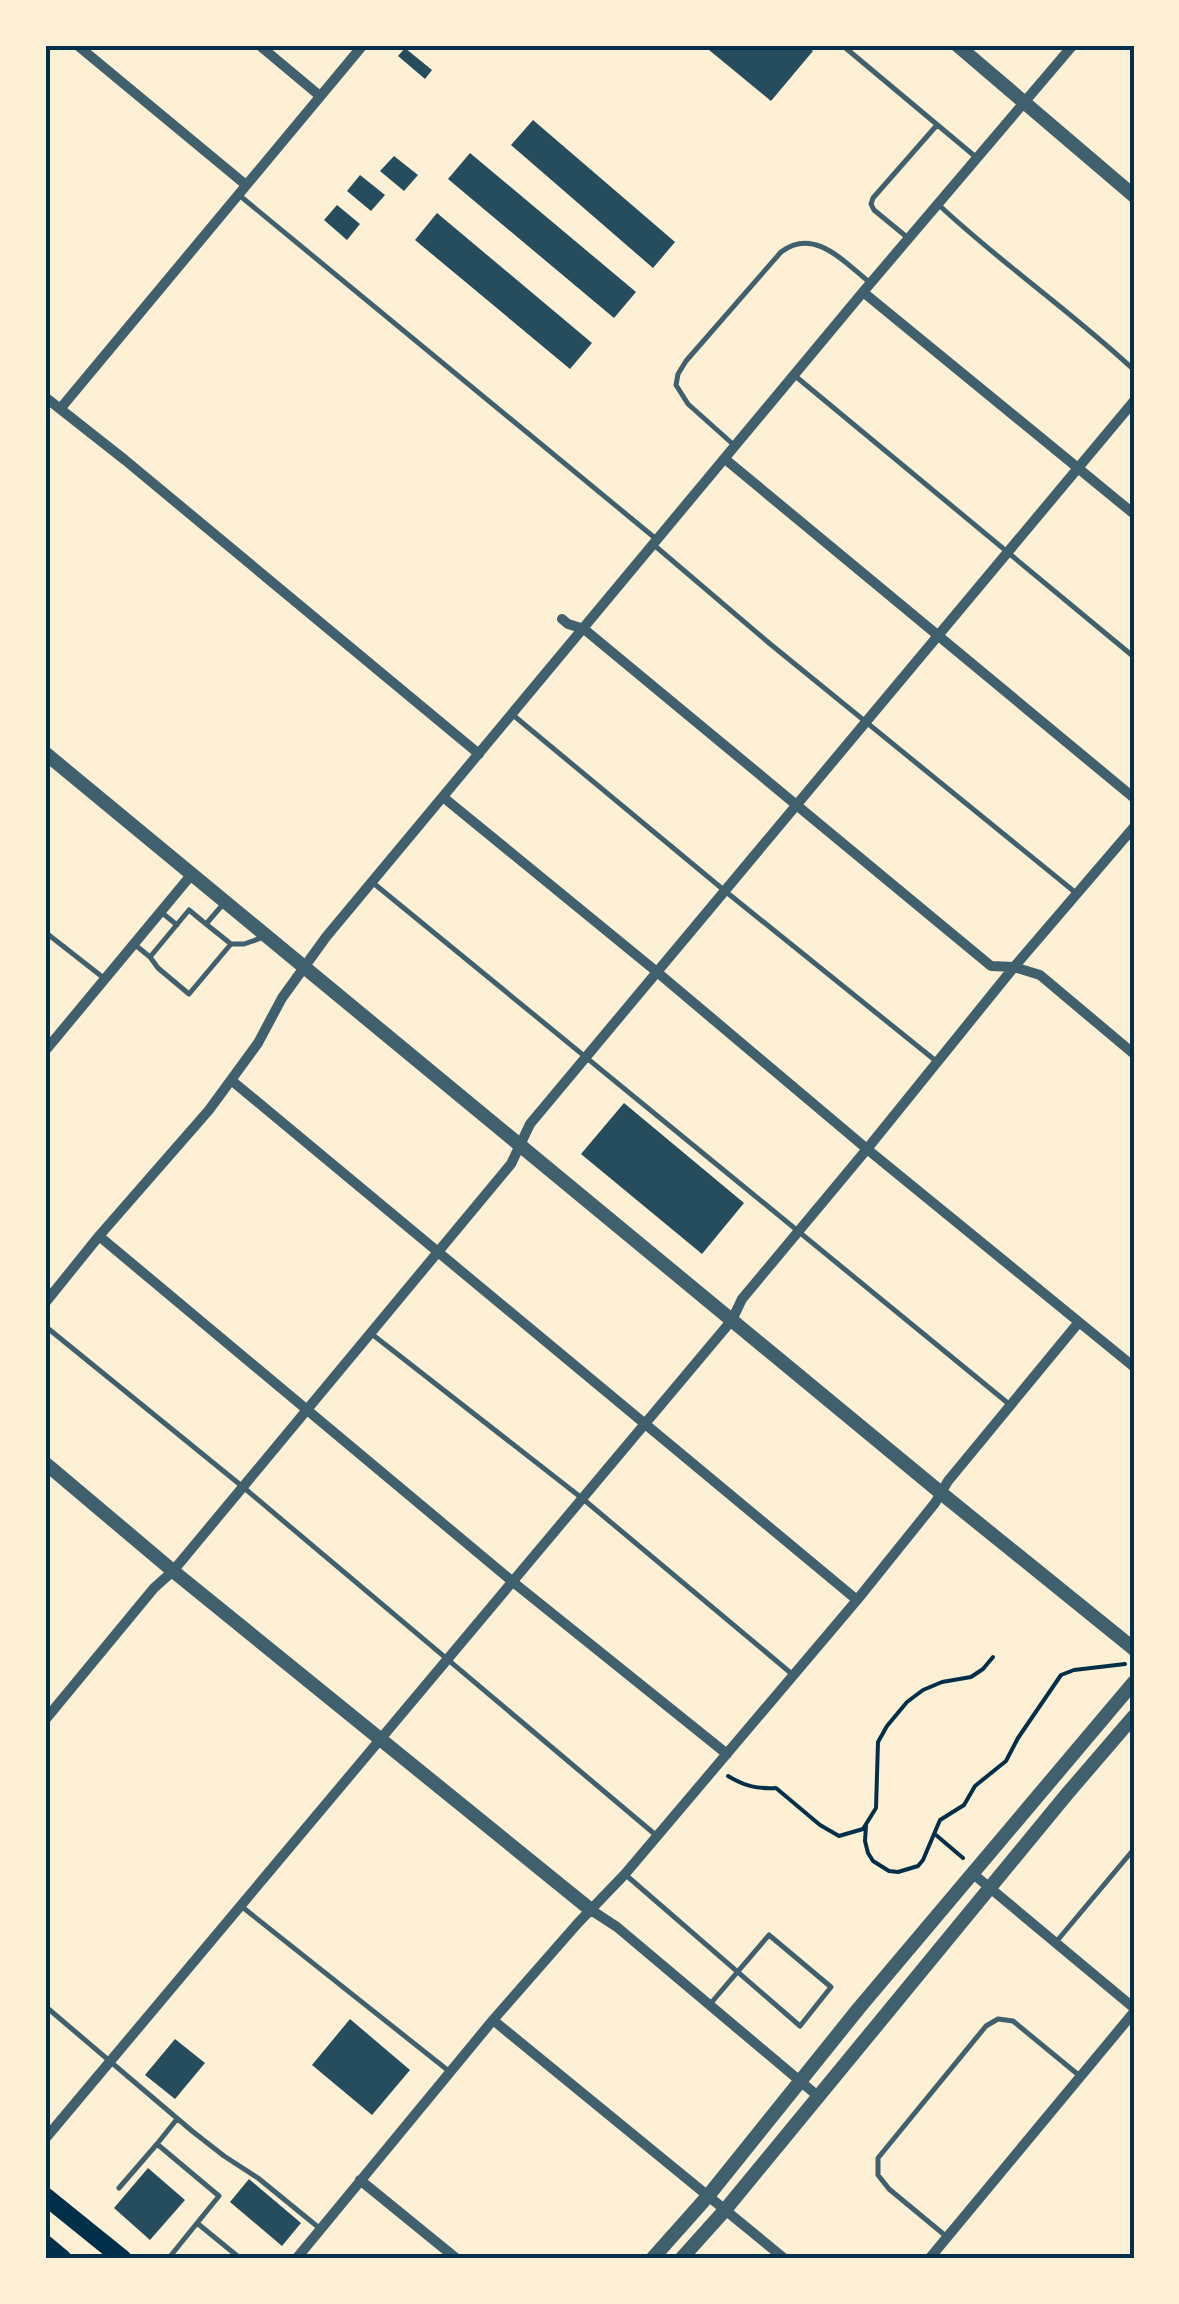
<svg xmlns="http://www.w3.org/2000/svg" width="1179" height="2304" font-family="Lora,serif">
  <rect width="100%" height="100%" fill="#fdf0d5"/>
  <!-- building -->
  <path fill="#264d5e" d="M703 45H805L813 51 771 101Z
    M405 48 432 70 425 79 398 56Z
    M533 120 675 242 653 268 511 145Z
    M470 153 636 292 614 318 448 179Z
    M394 156 418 175 404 191 380 171Z
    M360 175 385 195 371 211 347 191Z
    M337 205 360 224 347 240 324 220Z
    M437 213 592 343 570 369 415 240Z
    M624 1103 744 1203 702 1254 581 1154Z
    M350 2019 410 2070 372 2115 312 2065Z
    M175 2039 205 2063 175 2099 145 2075Z
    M148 2168 185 2200 150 2240 114 2208Z
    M249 2179 301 2223 282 2246 230 2202Z"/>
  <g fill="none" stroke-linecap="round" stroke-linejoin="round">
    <!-- path -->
    <path stroke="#003049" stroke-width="4" d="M728 1776C744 1786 757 1789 776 1788L820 1825 839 1836 863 1829 876 1808 878 1742 887 1726 907 1702 923 1690 942 1682 971 1677 983 1669 993 1657
      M866 1826 865 1841 868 1853 873 1861 889 1871 898 1872 918 1866 923 1860 940 1820 964 1805 975 1786 1006 1761 1018 1738 1061 1675 1074 1670 1125 1664
      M936 1835 963 1858"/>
    <!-- service -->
    <path stroke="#3f606c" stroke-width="5" d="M842 45 977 158
      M239 195 655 538
      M940 206C1002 264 1072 312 1134 370
      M908 238 874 210 871 204 873 198 937 125
      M794 375 1134 657
      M735 446 688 404 676 385 678 374 686 361 781 252C814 227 843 261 868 281
      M654 545 769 643 1076 893
      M513 715 725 891 936 1061
      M372 882 1009 1404
      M161 912 177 925
      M45 932 105 979
      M134 944 150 957 189 910 206 924 225 902
      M231 944H244L264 937
      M150 957 158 968 189 994 231 944 206 924
      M45 1326 243 1487 657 1836
      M373 1335 583 1499 792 1674
      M627 1876 800 2026 831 1987 769 1935 711 2003
      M241 1906 450 2072
      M1056 1942 1134 1849
      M45 2006 192 2131 224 2156 258 2178 318 2227
      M157 2144 177 2119
      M119 2188 157 2144 219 2196 168 2259
      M197 2223 241 2259
      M947 2237 889 2189 878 2175V2158L986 2026 998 2019 1013 2021 1081 2077"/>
    <!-- minor -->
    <path stroke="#3f606c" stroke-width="10" d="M77 45 246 185
      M259 45 320 96
      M863 292 1134 514
      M45 397 125 460 479 754
      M60 409 363 45
      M725 459 1134 798
      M562 619 568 624 584 629 991 966 1014 967 1040 975 1134 1054
      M443 797 657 972 867 1149 1134 1367
      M45 1051 192 874
      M231 1080 857 1600
      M99 1236 513 1582 727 1754
      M45 1303 99 1236 209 1110 231 1080 258 1043 282 998 326 937 863 292 1073 45
      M45 1720 154 1588 173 1571 511 1164 530 1124 1134 401
      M972 1873 1134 2008
      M591 1910 617 1927 819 2097
      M493 2020 785 2259
      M45 2139 732 1320 742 1299 867 1149 1014 967 1134 827
      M360 2180 457 2259
      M296 2259 493 2020 578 1923 625 1874 857 1600 935 1503 948 1481 1079 1322
      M929 2259 1134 2012"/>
    <!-- tertiary -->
    <path stroke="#3f606c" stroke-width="14" d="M957 45 1134 196
      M45 753 941 1493 1134 1649
      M45 1463 173 1571 591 1910
      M652 2259 708 2196 859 2008 1134 1682
      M681 2259 725 2210 1067 1794 1134 1716"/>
    <!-- primary -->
    <path stroke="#003049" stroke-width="18" d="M45 2196 123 2259
      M45 2244 63 2259"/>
  </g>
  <!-- border -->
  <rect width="1179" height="2304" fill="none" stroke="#fdf0d5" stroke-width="95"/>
  <rect x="48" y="48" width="1084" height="2208" fill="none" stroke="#003049" stroke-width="4"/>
</svg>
